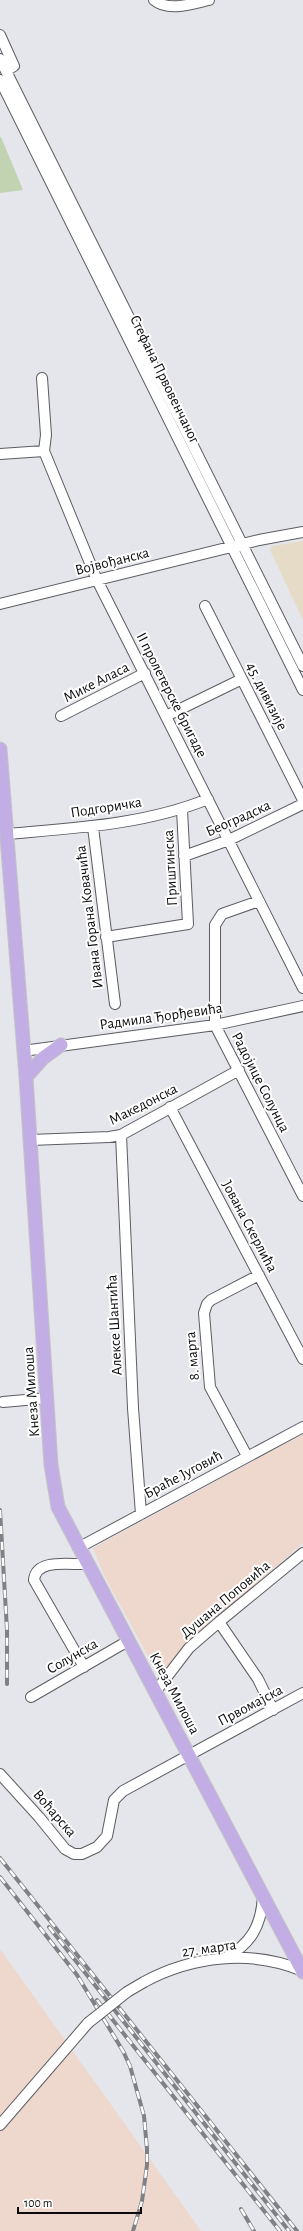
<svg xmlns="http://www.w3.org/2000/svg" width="303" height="2231" font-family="'Alegreya Sans',sans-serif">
  <rect width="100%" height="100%" fill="#e4e6ec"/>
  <!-- commercial -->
  <path fill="#e6dbc7" d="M303 541V620L270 550 272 546Z"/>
  <!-- industrial -->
  <path fill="#eed7cc" d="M303 1434V1543L190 1643 160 1678 104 1575 93 1548Z
    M0 1949 201 2231H0Z"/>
  <!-- green -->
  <path fill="#c2d3b1" d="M0 137H1L23 190 0 193Z"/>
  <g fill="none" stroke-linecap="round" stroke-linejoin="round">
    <defs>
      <path id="minor" d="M154 0C168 12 192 4 209 0
        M0 35 14 66 6 71
        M0 59 303 666
        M0 80 303 690
        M42 378 46 435 44 451
        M0 454 44 451 97 580 303 988
        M0 604 259 540 303 532
        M205 606 303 800
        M61 716 145 673
        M166 716 242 679
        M93 827 115 1004
        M6 834C74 828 144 825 208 799
        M184 856 229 840 303 804
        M259 901 222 914 215 925V1025L303 1196
        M106 937 188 924 182 810
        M23 1051 215 1025 303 1006
        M170 1107 303 1359
        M121 1135 133 1408 141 1514
        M30 1140 109 1137 121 1135 239 1070
        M3 1402 48 1398
        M247 1456 210 1387 204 1313 207 1304 211 1300 259 1275
        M78 1548 303 1427
        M219 1622 258 1679 273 1710
        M84 1667 34 1580C36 1558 70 1565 86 1564
        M156 1691 189 1648 219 1622 303 1553
        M31 1697 128 1641
        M0 1774 39 1817 65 1849 74 1854H82L97 1847 107 1836 114 1800 123 1791 303 1693
        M225 1958C251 1944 261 1926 263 1897
        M144 1982C192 1956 251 1949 303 1971
        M0 2125 88 2023"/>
      <path id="major" d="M0 749 26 1077 51 1465 58 1507 303 1972
        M26 1077 43 1058 61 1045"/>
    </defs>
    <!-- minor casing -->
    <use href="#minor" stroke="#5b5d62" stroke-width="12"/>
    <!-- major casing -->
    <use href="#major" stroke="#c4c4c5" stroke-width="15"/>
    <!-- minor -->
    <use href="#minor" stroke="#fff" stroke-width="10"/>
    <!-- major -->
    <use href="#major" stroke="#c2aee4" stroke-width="13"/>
    <defs>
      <path id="rail" d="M0 1510 7 1630V1684
        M0 1858 297 2231
        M0 1877 77 1975 123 2051 130 2066 144 2116 147 2149V2165L142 2201 133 2231
        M49 1927 289 2231
        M97 2000 280 2231
        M241 2209 254 2231"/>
    </defs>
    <!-- rail casing -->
    <use href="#rail" stroke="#7f8185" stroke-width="4"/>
    <!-- rail -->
    <use href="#rail" stroke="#fff" stroke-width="2.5" stroke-dasharray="8" stroke-linecap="butt"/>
    <defs>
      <path id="minor-bridge" d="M88 2023 127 1992 144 1982"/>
    </defs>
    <!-- minor-bridge casing -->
    <use href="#minor-bridge" stroke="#5b5d62" stroke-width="12" stroke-linecap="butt"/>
    <!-- minor-bridge -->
    <use href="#minor-bridge" stroke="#fff" stroke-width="10"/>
  </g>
  <g text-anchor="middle" stroke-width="4" stroke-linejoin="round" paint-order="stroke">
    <!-- street labels -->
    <g font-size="15" fill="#0b0b0d" stroke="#fff">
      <text transform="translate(165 379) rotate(64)" y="5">Стефана Првовенчаног</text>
      <text transform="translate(112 561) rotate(-14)" y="5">Војвођанска</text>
      <text transform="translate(96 682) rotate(-27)" y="5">Мике Аласа</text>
      <text transform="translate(172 695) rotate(63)" y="5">II пролетерске бригаде</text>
      <text transform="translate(267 696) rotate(63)" y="5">45. дивизије</text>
      <text transform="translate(106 807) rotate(-9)" y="5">Подгоричка</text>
      <text transform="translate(238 818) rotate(-24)" y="5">Београдска</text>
      <text transform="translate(170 868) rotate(-93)" y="5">Приштинска</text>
      <text transform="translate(89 917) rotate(-97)" y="5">Ивана Горана Ковачића</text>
      <text transform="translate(161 1016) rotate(-8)" y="5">Радмила Ђорђевића</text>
      <text transform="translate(261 1082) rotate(63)" y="5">Радојице Солунца</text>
      <text transform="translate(143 1104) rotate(-27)" y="5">Македонска</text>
      <text transform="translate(250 1226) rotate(62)" y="5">Јована Скерлића</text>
      <text transform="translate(114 1325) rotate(-93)" y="5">Алексе Шантића</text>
      <text transform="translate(192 1356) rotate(-95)" y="5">8. марта</text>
      <text transform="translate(31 1392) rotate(-94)" y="5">Кнеза Милоша</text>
      <text transform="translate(183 1474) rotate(-28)" y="5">Браће Југовић</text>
      <text transform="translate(225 1599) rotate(-40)" y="5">Душана Поповића</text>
      <text transform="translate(72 1656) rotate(-30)" y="5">Солунска</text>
      <text transform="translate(175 1693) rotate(62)" y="5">Кнеза Милоша</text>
      <text transform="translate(250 1705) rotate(-28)" y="5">Првомајска</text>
      <text transform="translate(55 1813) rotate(49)" y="5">Воћарска</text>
      <text transform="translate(209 1948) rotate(-8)" y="5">27. марта</text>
    </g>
  </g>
  <!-- scale -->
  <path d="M18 2207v6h123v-6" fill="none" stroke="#0b0b0d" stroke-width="2"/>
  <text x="24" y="2207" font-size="12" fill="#0b0b0d" stroke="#ffffff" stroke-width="3" paint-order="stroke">100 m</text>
</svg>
